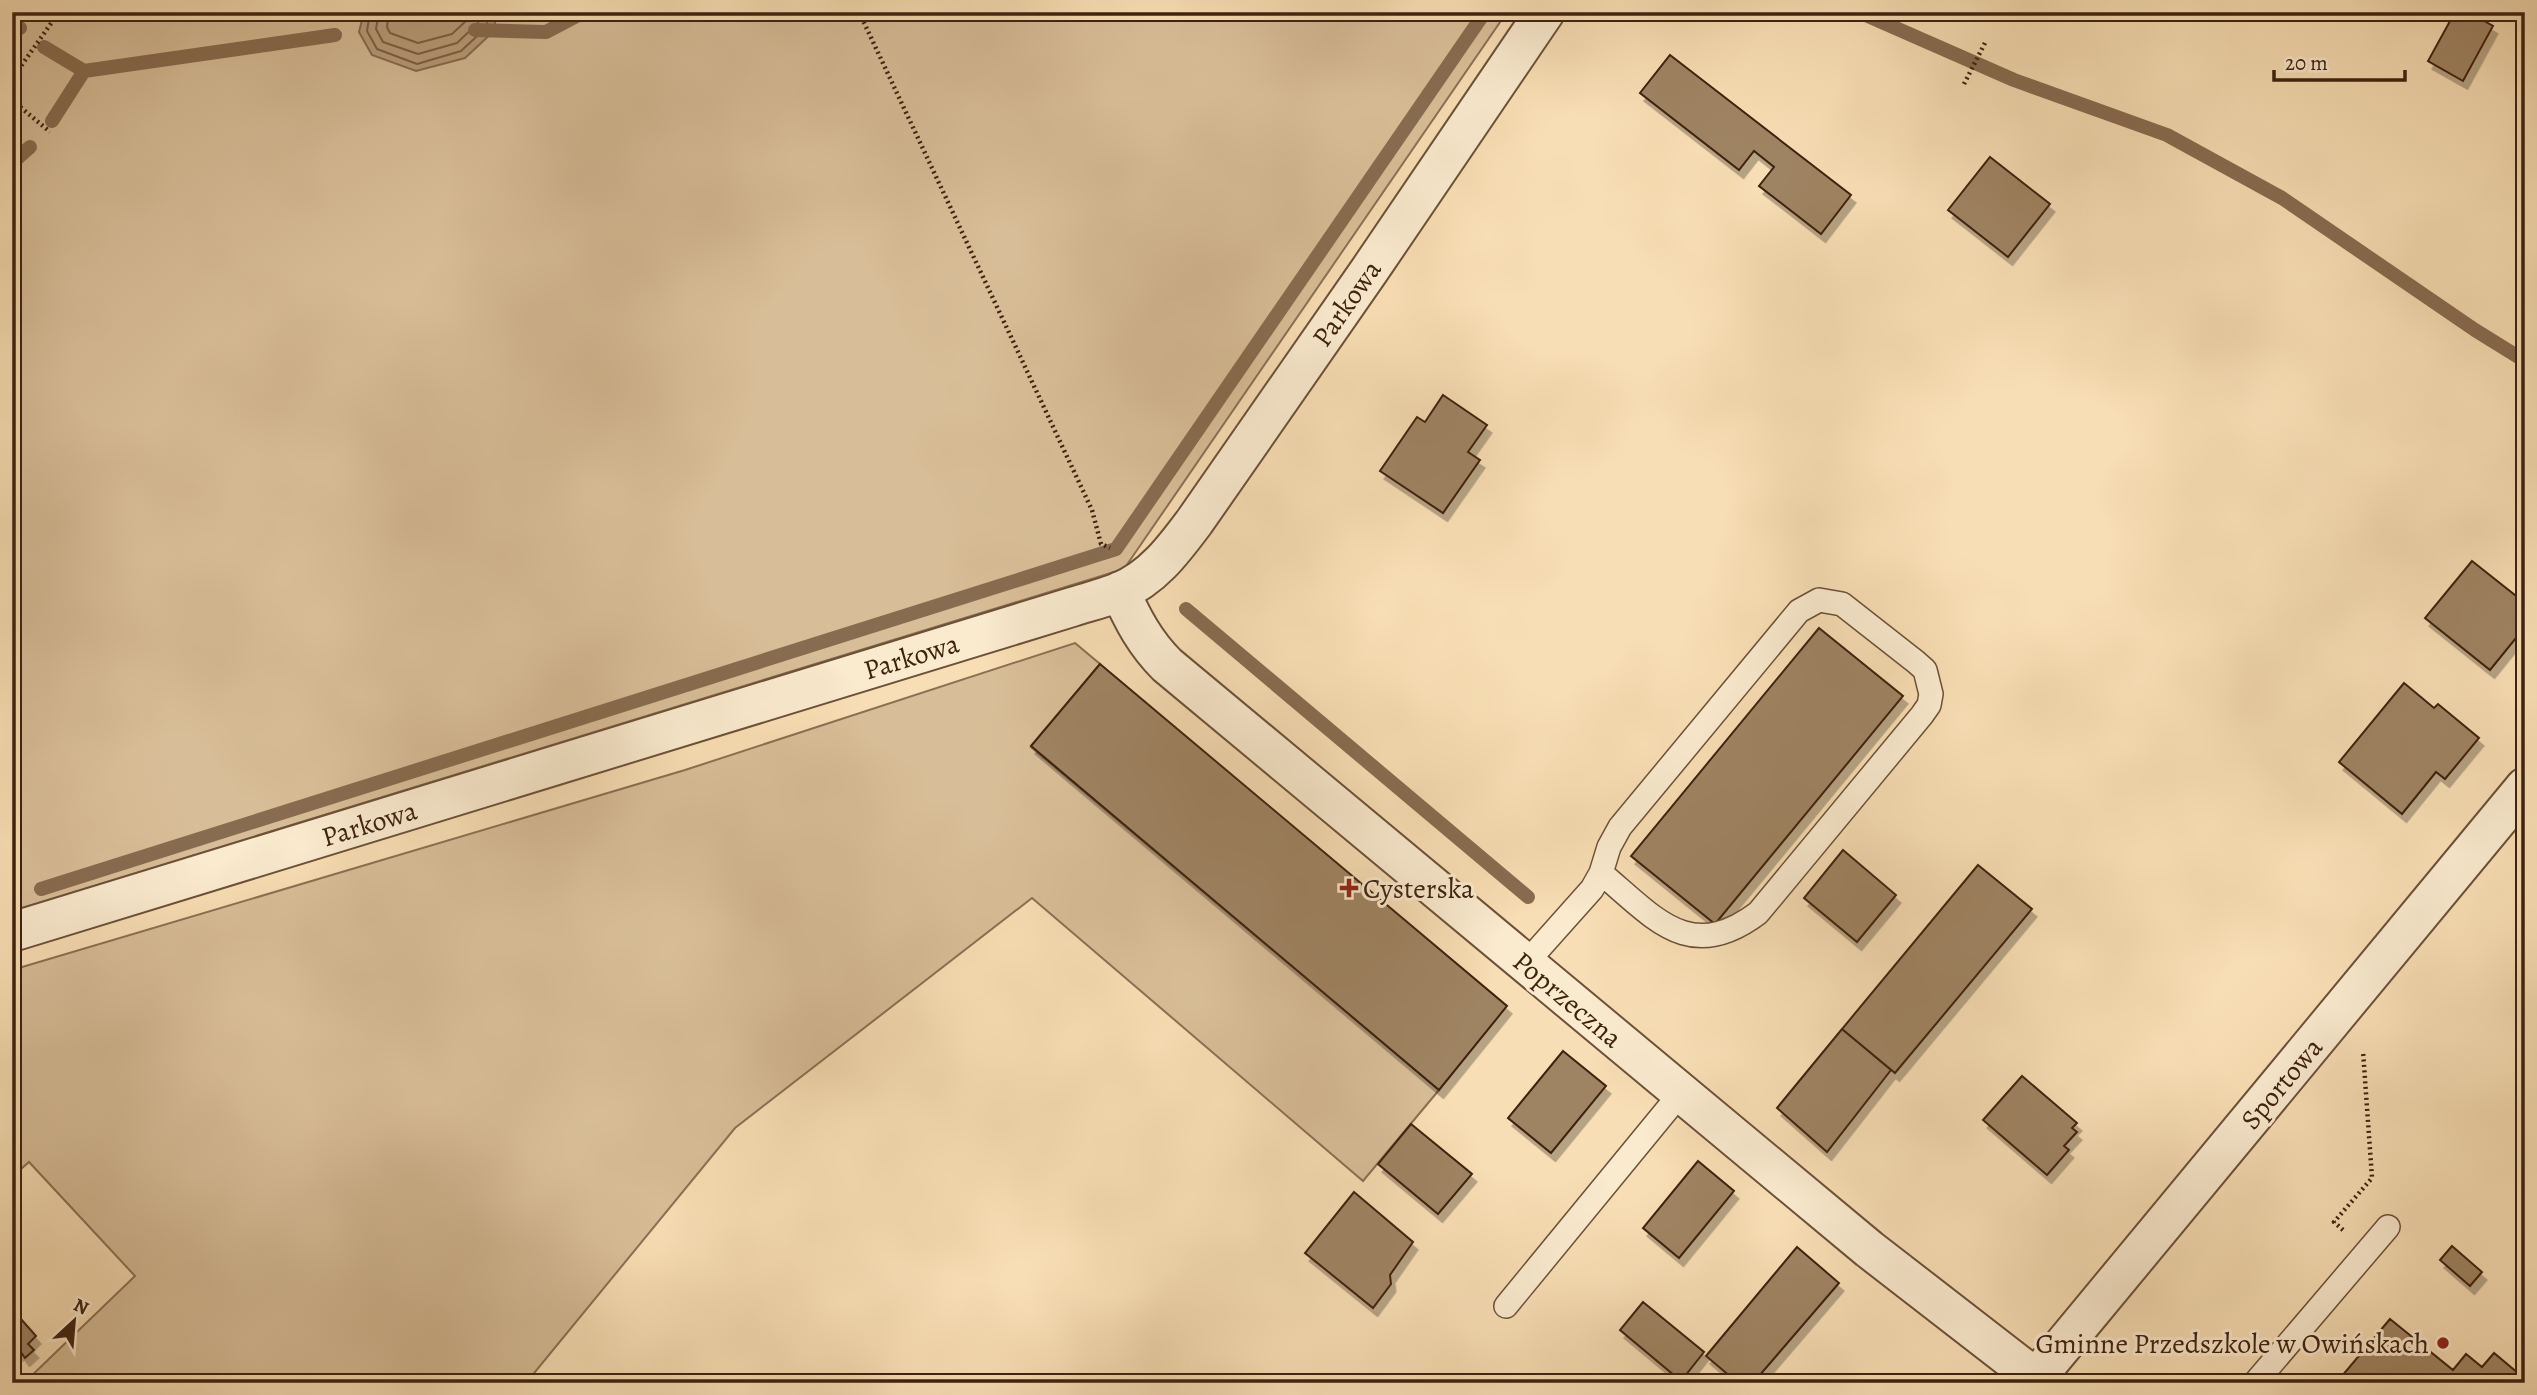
<svg xmlns="http://www.w3.org/2000/svg" width="2537" height="1395" font-family="Alegreya,serif">
  <defs>
    <filter id="shadow"><feDropShadow dx="4.5" dy="8" stdDeviation="0" flood-color="#0004"/></filter>
  </defs>
  <rect width="100%" height="100%" fill="#f8deb4"/>
  <filter id="stains"><feTurbulence type="fractalNoise" baseFrequency=".00286" numOctaves="4"/><feColorMatrix values="0 0 0 0 .2 0 0 0 0 .09 0 0 0 0 .02 0 0 0 .5 -.17"/></filter>
  <radialGradient id="worn" r=".72"><stop offset=".6" stop-color="#630" stop-opacity="0"/><stop offset="1" stop-color="#630" stop-opacity=".3"/></radialGradient>
  <!-- green -->
  <path fill="#d8be98" stroke="#8b7053" stroke-width="2" d="M12 12H1507L1124 569 12 911Z
    M1075 643 1100 664 1031 747 1439 1090 1363 1181 1032 898 735 1128 526 1383H24L135 1276 29 1162 12 1177V970L685 770Z"/>
  <!-- water -->
  <path fill="#b99e7c" stroke="#886c50" stroke-width="2" d="M364 12H495V30L465 58 416 71 372 55 359 32Z"/>
  <g fill="none" stroke-linecap="round" stroke-linejoin="round">
    <!-- shore -->
    <path stroke="#7c6045" stroke-width="2" d="M370 12 367 31 377 49 417 64 461 51 487 27 488 12
      M379 12 376 29 383 42 418 54 457 43 478 23 479 12
      M389 12 387 27 390 33 418 43 452 34 468 19 469 12"/>
    <!-- stream -->
    <path stroke="#886c50" stroke-width="14" d="M1859 12 2014 80 2167 135 2282 198 2475 330 2525 361
      M12 24 20 28
      M475 30 546 32 584 12
      M44 47 84 71 335 35
      M52 121 84 71
      M12 163 30 147
      M1186 609 1528 897
      M41 889 1116 549 1485 12"/>
  </g>
  <!-- building -->
  <path fill="#9f8464" stroke="#3e220e" stroke-width="2" filter="url(#shadow)" d="M2455 12H2468L2493 26 2463 81 2428 61Z
    M1670 55 1851 195 1821 234 1759 186 1774 167 1754 151 1739 170 1640 93Z
    M1990 157 2050 204 2008 257 1948 210Z
    M1443 395 1487 425 1468 452 1480 460 1443 513 1380 471 1417 417 1425 422Z
    M2472 561 2525 603V627L2490 670 2425 618Z
    M1819 628 1903 696 1715 924 1631 856Z
    M1100 664 1507 1006 1439 1090 1031 746Z
    M2404 683 2434 708 2438 704 2479 738 2445 779 2436 772 2402 814 2339 762Z
    M1843 850 1896 895 1857 942 1804 898Z
    M1978 865 2032 909 1895 1073 1842 1029Z
    M1842 1029 1891 1070 1827 1152 1777 1108Z
    M1563 1051 1606 1086 1551 1153 1508 1118Z
    M2022 1076 2077 1123 2072 1128 2077 1132 2064 1146 2069 1150 2047 1175 1983 1120Z
    M1411 1124 1472 1174 1438 1214 1378 1164Z
    M1698 1161 1734 1191 1679 1258 1643 1228Z
    M1354 1192 1413 1242 1390 1275 1391 1284 1373 1308 1305 1253Z
    M2452 1246 2482 1272 2470 1286 2440 1260Z
    M1797 1247 1839 1283 1753 1383H1738L1706 1356Z
    M1643 1302 1704 1352 1681 1381 1620 1330Z
    M13 1310 36 1336 28 1344 34 1350 25 1358 20 1351 12 1358Z
    M2390 1319 2453 1370 2466 1354 2482 1367 2494 1353 2525 1379V1383H2336Z"/>
  <g fill="none" stroke-linecap="round" stroke-linejoin="round">
    <defs>
      <path id="service" d="M1526 963 1592 889 1601 873C1654 917 1689 965 1758 913L1922 715 1929 705 1931 694 1925 670 1916 662 1842 604 1819 600 1799 611 1620 827 1609 847 1601 873
        M1506 1306 1680 1094
        M2255 1383 2388 1227"/>
      <path id="minor" d="M1120 591C1133 620 1145 643 1167 665L1869 1249 2042 1383
        M12 932 1072 607C1088 602 1104 598 1119 592 1153 578 1174 549 1195 521L1369 271 1545 12
        M2036 1378 2525 787"/>
    </defs>
    <!-- service casing -->
    <use href="#service" stroke="#6c5138" stroke-width="26"/>
    <!-- minor casing -->
    <use href="#minor" stroke="#6c5138" stroke-width="42"/>
    <!-- path -->
    <path stroke="#3e220e" stroke-width="4.5" stroke-dasharray="2 3.5" stroke-linecap="butt" d="M859 12 1092 510 1101 544 1110 548
      M12 79 59 12
      M1964 84 1986 41
      M12 100 50 132
      M2343 1230 2334 1222 2372 1178 2363 1051
      M2342 1333 2363 1350"/>
    <!-- service -->
    <use href="#service" stroke="#faeace" stroke-width="23"/>
    <!-- minor -->
    <use href="#minor" stroke="#faeace" stroke-width="38"/>
  </g>
  <!-- markers -->
  <g fill="#8f2418" stroke="#faeace" stroke-width="2.5">
    <path d="M1345.5 877.5h7v7h7v7h-7v7h-7v-7h-7v-7h7z"/>
    <circle cx="2443" cy="1343" r="7"/>
  </g>
  <g text-anchor="middle" stroke-width="6" stroke-linejoin="round" paint-order="stroke">
    <!-- street labels -->
    <g font-size="28" fill="#3e220e" stroke="#faeace">
      <text transform="translate(1346 303) rotate(-55)" y="10">Parkowa</text>
      <text transform="translate(911 656) rotate(-17)" y="10">Parkowa</text>
      <text transform="translate(369 823) rotate(-17)" y="10">Parkowa</text>
      <text transform="translate(1568 999) rotate(40)" y="10">Poprzeczna</text>
      <text transform="translate(2281 1083) rotate(-50)" y="10">Sportowa</text>
    </g>
    <!-- poi labels -->
    <g font-size="28" fill="#3e220e" stroke="#faeace" text-anchor="start">
      <text x="1363" y="898">Cysterska</text>
      <text x="2429" y="1353" text-anchor="end">Gminne Przedszkole w Owińskach</text>
    </g>
  </g>
  <!-- margin -->
  <rect width="2537" height="1395" fill="none" stroke="#f8deb4" stroke-width="42"/>
  <rect x="14" y="14" width="2509" height="1367" fill="none" stroke="#3e220e" stroke-width="3.5"/>
  <rect x="21" y="21" width="2495" height="1353" fill="none" stroke="#3e220e" stroke-width="2"/>
  <!-- north arrow -->
  <g transform="translate(74 1321) rotate(26)" stroke="#faeace" stroke-width="5" paint-order="stroke">
  <path d="M0-5L12 26L0 18L-12 26Z" fill="#3e220e"/>
  <text y="-10" font-size="19" font-weight="bold" text-anchor="middle" fill="#3e220e">N</text>
  </g>
  <!-- scale -->
  <path d="M2274 70v10h131v-10" fill="none" stroke="#3e220e" stroke-width="3.5"/>
  <text x="2285" y="70" font-size="21" fill="#3e220e" stroke="#faeace" stroke-width="5" paint-order="stroke">20 m</text>
  <rect width="100%" height="100%" filter="url(#stains)"/>
  <rect width="100%" height="100%" fill="url(#worn)"/>
</svg>
